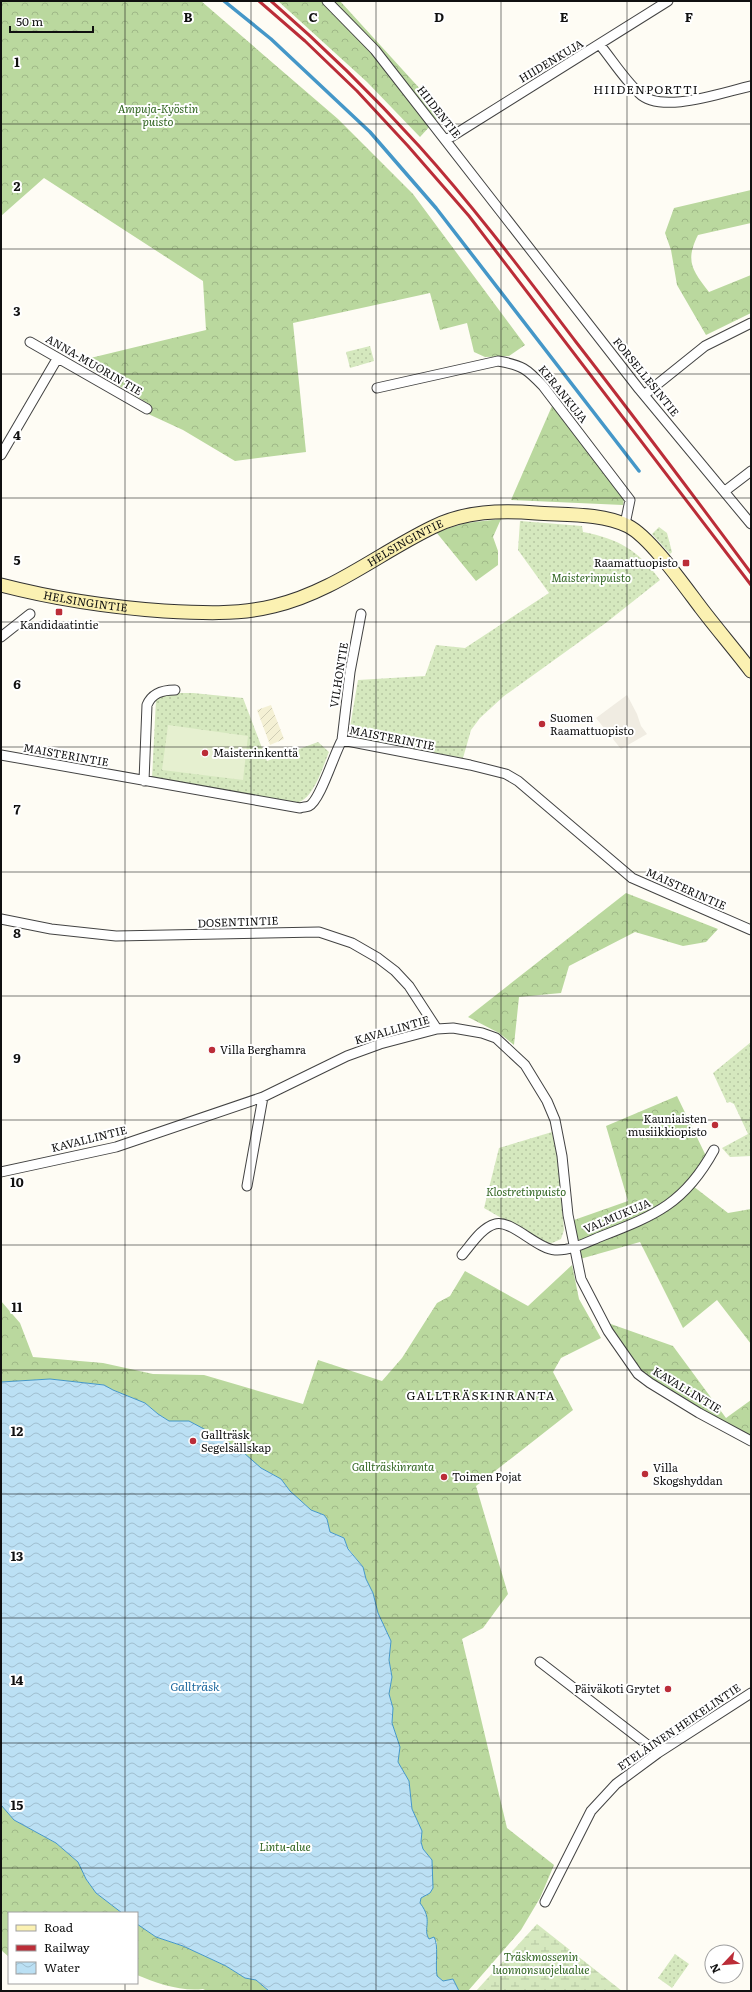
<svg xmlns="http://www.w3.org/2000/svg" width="752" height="1992" font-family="Literata,serif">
  <defs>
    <pattern id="farmland-furrows" width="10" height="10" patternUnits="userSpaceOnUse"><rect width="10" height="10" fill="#f4f0d4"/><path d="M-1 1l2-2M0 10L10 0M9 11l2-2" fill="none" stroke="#d0cdb5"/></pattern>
    <pattern id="grass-dots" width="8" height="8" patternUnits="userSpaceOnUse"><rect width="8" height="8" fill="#d5e8be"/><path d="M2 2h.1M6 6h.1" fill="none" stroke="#b6c6a2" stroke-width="1.8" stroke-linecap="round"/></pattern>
    <pattern id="forest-crowns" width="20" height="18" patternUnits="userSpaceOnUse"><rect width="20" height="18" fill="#bad89e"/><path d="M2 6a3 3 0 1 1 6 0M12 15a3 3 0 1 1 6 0" fill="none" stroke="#9fb887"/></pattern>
    <pattern id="wetland-marsh" width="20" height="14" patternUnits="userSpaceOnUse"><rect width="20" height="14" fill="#d5e8be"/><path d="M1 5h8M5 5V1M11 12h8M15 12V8" fill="none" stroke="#b6c6a2"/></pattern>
    <pattern id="water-waves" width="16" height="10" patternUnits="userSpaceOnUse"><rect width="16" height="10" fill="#bbe0f4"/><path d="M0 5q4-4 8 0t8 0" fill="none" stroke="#a0bfd0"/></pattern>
  </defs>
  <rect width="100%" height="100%" fill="#fefcf4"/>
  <!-- farmland -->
  <path fill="url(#farmland-furrows)" d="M271 705 284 739 270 745 257 710Z"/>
  <!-- grass -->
  <path fill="url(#grass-dots)" d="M370 346 374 361 350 368 346 352Z
    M520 521 582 526 583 532C619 539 638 550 660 580L607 622 504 696 480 718 471 730 463 758 358 739 350 727 358 680 425 676 436 645 465 648 549 593 518 550Z
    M659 527 667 533 672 552 670 554 652 534Z
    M165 693H193L243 698 267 761 318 742 329 752C323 766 313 802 295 803L152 778 156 700 160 695Z
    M751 1042V1156L730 1157 722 1148 748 1134 734 1104 730 1102 727 1103 713 1073Z
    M552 1132 559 1167 564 1230 561 1239 552 1243 541 1241 484 1208 499 1148Z
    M675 1954 689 1964 672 1988 658 1978Z"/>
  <!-- forest -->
  <path fill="url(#forest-crowns)" d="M1 1H201L338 119 413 194 525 345 509 356 485 357 474 352 467 323 440 330 430 293 293 323 306 452 235 461 183 430 144 412 149 404 78 361 206 330 203 281 44 178 1 216Z
    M278 1H340L442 113 420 137 367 82Z
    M751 190V223L698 235C685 261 692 270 709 292L751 275V313L706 335 677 285 671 250 665 233 674 208Z
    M552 406 624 499 623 505 511 500Z
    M501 519 493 537 498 551V565L476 581 436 532 466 523Z
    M626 893 718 929 706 942 683 946 635 932 569 966 561 993 519 997 514 1045 499 1033 468 1017Z
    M677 1096 706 1156 689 1183 728 1213 751 1209V1344L717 1300 683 1328 640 1242 580 1259 574 1220 628 1201 606 1126Z
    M572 1265 579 1299 601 1338 561 1358 553 1372 573 1410 476 1486 508 1594 483 1628 462 1639 507 1828 554 1865 540 1898 521 1930 468 1991H459L453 1979 443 1981 437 1976 435 1965 437 1942 429 1939C422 1928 433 1919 419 1903L421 1898 430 1893 432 1860 423 1849 421 1842 422 1831 412 1809 409 1781 398 1762 400 1747 392 1723 393 1708 389 1694 392 1677 389 1660 391 1641 378 1613 373 1593 366 1579 363 1567 348 1548 344 1538 330 1532 327 1519 324 1515 311 1510 290 1491 281 1479 261 1468 189 1421H169L158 1414 145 1403 113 1390 104 1385 50 1379 1 1382V1301L20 1323 33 1357 103 1363 153 1374 204 1375 303 1404 318 1360 382 1381 402 1358 437 1303 450 1296 465 1271 528 1306Z
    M608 1323 673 1346 726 1418 751 1400V1436L670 1392 649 1378 634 1362Z
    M1 1805 14 1820 56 1843 78 1862 86 1879 96 1893 122 1913H9V1957L1 1950Z
    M137 1924 156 1937 183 1946 226 1966 245 1978 256 1980 269 1991H207L203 1989C182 1992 156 1983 137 1975Z"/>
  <!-- wetland -->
  <path fill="url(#wetland-marsh)" d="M537 1924 622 1991H476Z"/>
  <!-- pitch -->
  <path fill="#e6f0d0" d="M168 725 248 736 243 780 162 770Z"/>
  <!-- plaza -->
  <path fill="#f0ece2" d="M627 695 637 714 641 726 647 734 621 749 596 718Z"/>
  <!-- water -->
  <path fill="url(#water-waves)" stroke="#4597c8" d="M50 1379 104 1385 113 1390 145 1403 158 1414 169 1421H189L221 1438 244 1453 261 1468 281 1479 290 1491 311 1510 324 1515 327 1519 330 1532 344 1538 348 1549 363 1567 366 1579 373 1593 378 1613 391 1641 389 1660 392 1677 389 1694 393 1708 392 1723 400 1747 398 1762 409 1781 412 1809 422 1831 421 1842 423 1849 432 1860 433 1888 430 1893 421 1898 420 1903C434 1921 422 1928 429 1939L434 1937C439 1945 435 1964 437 1976L443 1981 453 1979 459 1991H269L256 1980 245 1978 226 1966 183 1946 156 1937 137 1924V1913H122L96 1893 86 1879 78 1862 56 1843 14 1820 1 1805V1382Z"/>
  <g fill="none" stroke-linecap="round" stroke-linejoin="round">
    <!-- stream -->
    <path stroke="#4597c8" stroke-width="3.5" d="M224 1 271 39 370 132 436 208 639 471"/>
    <defs>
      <path id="street" d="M327 1 375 50 639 389 751 524
        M600 45C613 61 624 79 639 93 661 115 723 92 751 86
        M446 140 668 1
        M30 342 147 409
        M377 388 498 361C522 365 527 369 543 386L630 500 625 524
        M644 395 705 346 751 323
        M1 455 57 359
        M725 491 751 471
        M1 637 30 614
        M342 740 350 672 361 614
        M1 755 300 808C302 807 307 807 309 806 320 801 334 754 342 740L470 765 506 774 518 781 632 878 751 930
        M144 781 147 705C152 693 162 690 175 690
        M1 919 51 929 116 936 319 932 352 943 378 958 395 971 409 986 437 1029
        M1 1172 116 1147 263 1097 347 1056 380 1044 437 1029 453 1028 482 1033 496 1038 525 1065 547 1101 555 1120 562 1156 568 1215 581 1279 608 1331 638 1374 650 1383 699 1413 751 1441
        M247 1186 263 1097
        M462 1255C471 1245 481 1228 495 1224 511 1219 537 1249 555 1250 571 1251 587 1242 602 1236 656 1215 685 1203 714 1150
        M540 1662 658 1753
        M545 1902 591 1811 616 1784 658 1753 751 1693"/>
      <g id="secondary">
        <path id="s1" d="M1 585C55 599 109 607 164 611 200 613 238 615 274 606 333 592 379 553 433 527 465 511 501 510 536 513 565 515 602 513 628 526 650 537 685 587 701 608 717 629 735 650 751 671"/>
      </g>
    </defs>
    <!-- street casing -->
    <use href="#street" stroke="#434343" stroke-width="11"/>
    <!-- secondary casing -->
    <use href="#secondary" stroke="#323232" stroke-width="15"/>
    <!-- street -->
    <use href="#street" stroke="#fff" stroke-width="9"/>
    <!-- secondary -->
    <use href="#secondary" stroke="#fbf1b2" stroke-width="13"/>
    <!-- rail -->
    <path stroke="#bb2d38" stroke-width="3" d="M259 1 305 41 357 91 408 146 469 216 751 585
      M271 1C323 46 372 94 419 146 475 208 525 275 576 342 635 418 693 495 751 573"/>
  </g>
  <!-- grid -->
  <path fill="none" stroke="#101010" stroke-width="1" stroke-opacity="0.55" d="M125 1V1913M251 1V1991M376 1V1991M501 1V1991M627 1V1991M1 124H751M1 249H751M1 374H751M1 498H751M1 622H751M1 747H751M1 872H751M1 996H751M1 1120H751M1 1245H751M1 1370H751M1 1494H751M1 1618H751M1 1743H751M1 1868H751M125 1983V1991"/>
  <!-- markers -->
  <g fill="#bb2d38" stroke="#fff" stroke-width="1.5">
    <rect x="682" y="559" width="8" height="8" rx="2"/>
    <rect x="55" y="608" width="8" height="8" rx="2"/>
    <circle cx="542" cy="724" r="4"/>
    <circle cx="205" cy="753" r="4"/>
    <circle cx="212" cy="1050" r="4"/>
    <circle cx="715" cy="1125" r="4"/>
    <circle cx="193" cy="1441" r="4"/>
    <circle cx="645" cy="1474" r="4"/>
    <circle cx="444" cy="1477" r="4"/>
    <circle cx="668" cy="1689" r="4"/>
  </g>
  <g text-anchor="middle" stroke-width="4" stroke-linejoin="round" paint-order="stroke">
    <!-- street labels -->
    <g font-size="11" fill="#101010" stroke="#fff">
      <text transform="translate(551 61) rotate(-31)" y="4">HIIDENKUJA</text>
      <text transform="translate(439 112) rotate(52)" y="4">HIIDENTIE</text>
      <text transform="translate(94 365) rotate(30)" y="4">ANNA-MUORIN TIE</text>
      <text transform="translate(646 377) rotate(51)" y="4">FORSELLESINTIE</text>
      <text transform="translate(563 394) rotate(51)" y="4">KERANKUJA</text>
      <text dy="4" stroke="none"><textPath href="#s1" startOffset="422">HELSINGINTIE</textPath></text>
      <text dy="4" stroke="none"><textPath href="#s1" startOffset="86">HELSINGINTIE</textPath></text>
      <text transform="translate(339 675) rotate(-81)" y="4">VILHONTIE</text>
      <text transform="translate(392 738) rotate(11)" y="4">MAISTERINTIE</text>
      <text transform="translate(66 755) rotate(10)" y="4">MAISTERINTIE</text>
      <text transform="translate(686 889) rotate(24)" y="4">MAISTERINTIE</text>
      <text transform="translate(238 922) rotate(-2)" y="4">DOSENTINTIE</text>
      <text transform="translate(392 1030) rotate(-16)" y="4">KAVALLINTIE</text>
      <text transform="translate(89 1139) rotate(-14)" y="4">KAVALLINTIE</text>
      <text transform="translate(617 1216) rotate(-23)" y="4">VALMUKUJA</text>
      <text transform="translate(687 1390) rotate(31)" y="4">KAVALLINTIE</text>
      <text transform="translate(679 1727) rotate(-34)" y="4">ETELÄINEN HEIKELINTIE</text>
    </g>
    <!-- park labels -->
    <g font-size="11" font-style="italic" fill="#326622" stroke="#fff">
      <text x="158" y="113">Ampuja-Kyöstin<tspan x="158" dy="13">puisto</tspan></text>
      <text x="591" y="582">Maisterinpuisto</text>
      <text x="526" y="1196">Klostretinpuisto</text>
      <text x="393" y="1471">Gallträskinranta</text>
      <text x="285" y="1851">Lintu-alue</text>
      <text x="541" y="1961">Träskmossenin<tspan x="541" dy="13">luonnonsuojelualue</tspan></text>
    </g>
    <!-- poi labels -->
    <g font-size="11" fill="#101010" stroke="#fff" text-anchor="start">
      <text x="678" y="567" text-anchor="end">Raamattuopisto</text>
      <text x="59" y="629" text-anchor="middle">Kandidaatintie</text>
      <text x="550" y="722">Suomen<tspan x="550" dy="13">Raamattuopisto</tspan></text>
      <text x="213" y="757">Maisterinkenttä</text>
      <text x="220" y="1054">Villa Berghamra</text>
      <text x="707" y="1123" text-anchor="end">Kauniaisten<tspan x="707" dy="13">musiikkiopisto</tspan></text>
      <text x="201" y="1439">Gallträsk<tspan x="201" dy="13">Segelsällskap</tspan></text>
      <text x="653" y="1472">Villa<tspan x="653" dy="13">Skogshyddan</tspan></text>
      <text x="452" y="1481">Toimen Pojat</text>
      <text x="660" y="1693" text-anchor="end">Päiväkoti Grytet</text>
    </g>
    <!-- neighbourhood labels -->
    <g font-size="12" letter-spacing="1" fill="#101010" stroke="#fff">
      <text x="646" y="94">HIIDENPORTTI</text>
      <text x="481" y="1400">GALLTRÄSKINRANTA</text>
    </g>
    <!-- water labels -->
    <g font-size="12" font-style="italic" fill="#1e699e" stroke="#fff">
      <text x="195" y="1691">Gallträsk</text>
    </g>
  </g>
  <g font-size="13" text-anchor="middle" font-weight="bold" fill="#101010" stroke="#fff" stroke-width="4" stroke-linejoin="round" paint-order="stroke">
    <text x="188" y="22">B</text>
    <text x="313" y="22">C</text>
    <text x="439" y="22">D</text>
    <text x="564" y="22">E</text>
    <text x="689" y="22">F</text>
    <text x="17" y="67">1</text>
    <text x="17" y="191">2</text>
    <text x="17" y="316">3</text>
    <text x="17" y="440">4</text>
    <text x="17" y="565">5</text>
    <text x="17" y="689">6</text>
    <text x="17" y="814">7</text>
    <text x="17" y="938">8</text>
    <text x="17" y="1063">9</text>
    <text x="17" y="1187">10</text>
    <text x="17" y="1312">11</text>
    <text x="17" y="1436">12</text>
    <text x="17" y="1561">13</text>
    <text x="17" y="1685">14</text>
    <text x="17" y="1810">15</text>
  </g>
  <!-- border -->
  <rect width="752" height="1992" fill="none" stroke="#101010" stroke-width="4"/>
  <!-- legend -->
  <rect x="8" y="1912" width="130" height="72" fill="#ffffff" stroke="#9f9f9f"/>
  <rect x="16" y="1925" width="20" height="6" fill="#fbf1b2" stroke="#9f9f9f"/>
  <text x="44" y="1932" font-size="12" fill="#101010">Road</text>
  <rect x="16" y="1945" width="20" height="6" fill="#bb2d38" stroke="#9f9f9f"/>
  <text x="44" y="1952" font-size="12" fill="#101010">Railway</text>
  <rect x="16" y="1962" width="20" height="12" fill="url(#water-waves)" stroke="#9f9f9f"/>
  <text x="44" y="1972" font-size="12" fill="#101010">Water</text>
  <!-- north arrow -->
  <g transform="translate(724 1964) rotate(244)"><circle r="19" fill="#ffffff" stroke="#9f9f9f"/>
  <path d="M0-3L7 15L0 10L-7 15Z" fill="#bb2d38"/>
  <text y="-6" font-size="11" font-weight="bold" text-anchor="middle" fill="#101010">N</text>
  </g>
  <!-- scale -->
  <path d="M10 26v6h83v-6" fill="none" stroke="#101010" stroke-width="2"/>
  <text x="16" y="26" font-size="12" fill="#101010" stroke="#ffffff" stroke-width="3" paint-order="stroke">50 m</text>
</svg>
